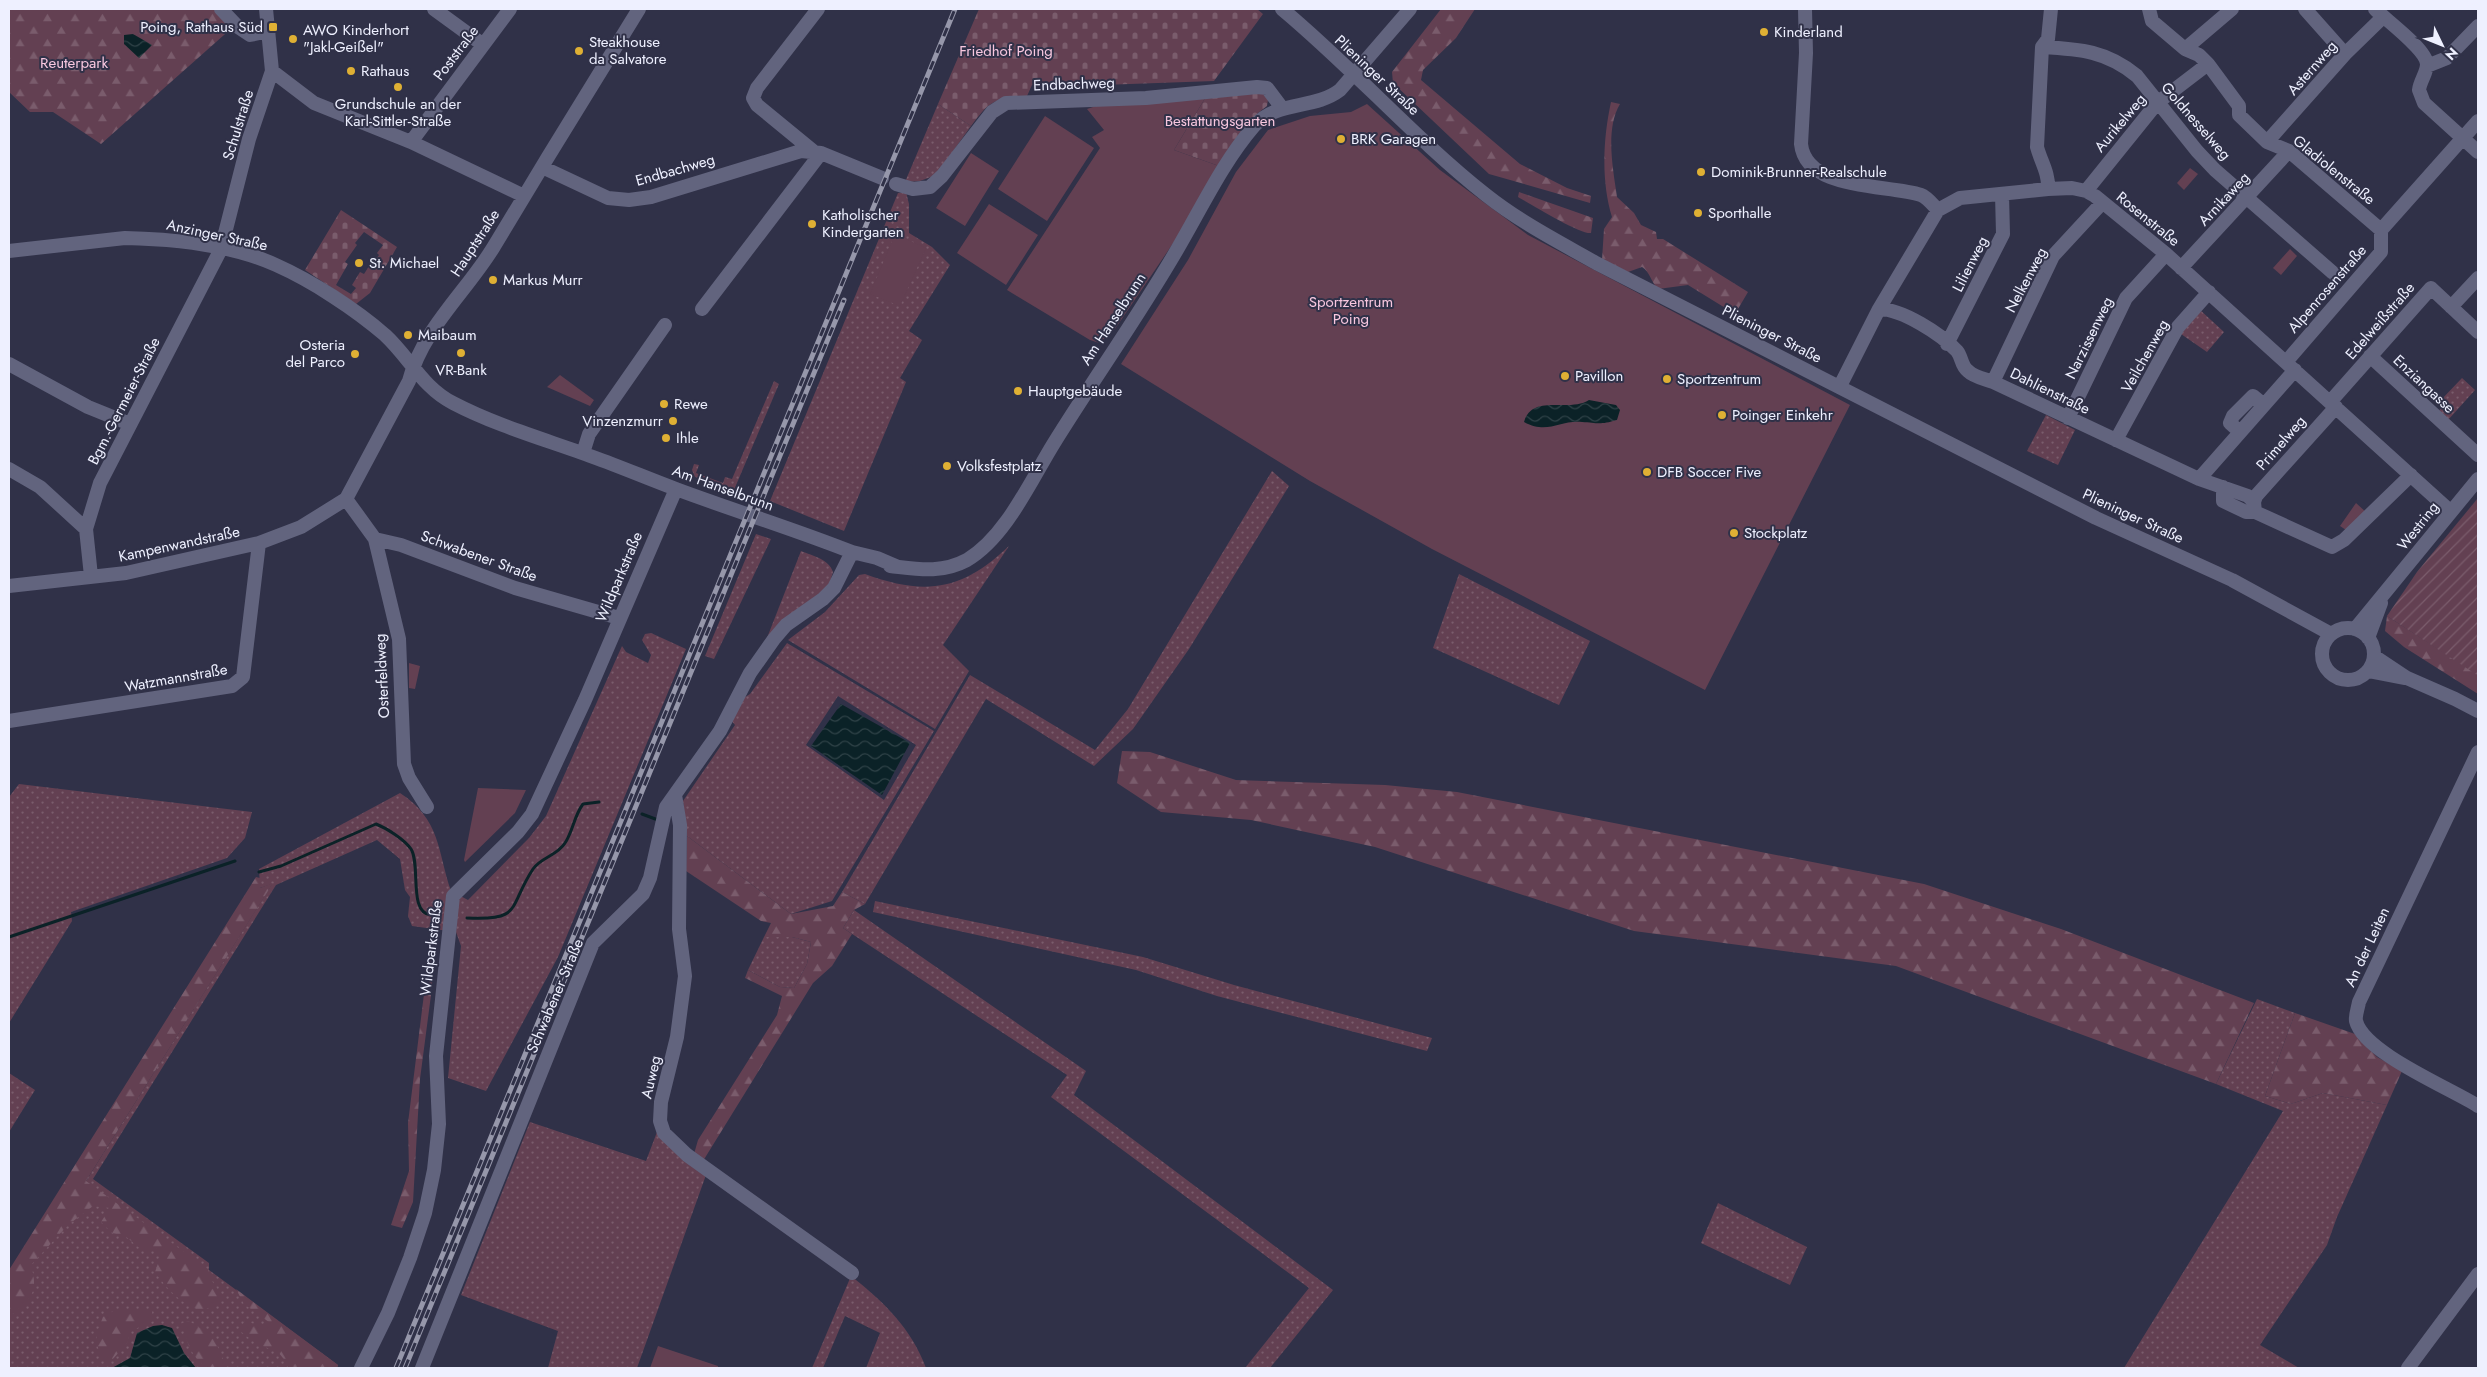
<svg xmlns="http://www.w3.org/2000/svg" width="2487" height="1377" font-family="Jost,sans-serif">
  <defs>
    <pattern id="grass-dots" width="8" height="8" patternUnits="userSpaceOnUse" patternTransform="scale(1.25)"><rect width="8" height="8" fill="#634052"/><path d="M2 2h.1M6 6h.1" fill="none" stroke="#7a5c6c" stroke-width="1.8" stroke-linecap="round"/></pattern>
    <pattern id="forest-firs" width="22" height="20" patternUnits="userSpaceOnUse" patternTransform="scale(1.25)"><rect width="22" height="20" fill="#634052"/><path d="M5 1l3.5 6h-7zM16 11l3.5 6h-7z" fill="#7a5c6c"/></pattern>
    <pattern id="cemetery-stones" width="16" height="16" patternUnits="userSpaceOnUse" patternTransform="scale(1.25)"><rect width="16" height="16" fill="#634052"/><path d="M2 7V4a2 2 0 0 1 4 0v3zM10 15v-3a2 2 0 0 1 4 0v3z" fill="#7a5c6c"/></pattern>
    <pattern id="garden-furrows" width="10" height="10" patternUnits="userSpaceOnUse" patternTransform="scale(1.25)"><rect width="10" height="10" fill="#634052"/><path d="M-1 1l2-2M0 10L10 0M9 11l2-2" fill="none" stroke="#7a5c6c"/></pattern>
    <pattern id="water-waves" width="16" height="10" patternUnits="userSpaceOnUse" patternTransform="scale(1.25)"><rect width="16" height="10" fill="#0b2227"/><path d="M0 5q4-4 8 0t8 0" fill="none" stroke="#2f4247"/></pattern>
  </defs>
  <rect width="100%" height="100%" fill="#303148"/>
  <!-- grass -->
  <path fill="url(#grass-dots)" fill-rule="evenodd" d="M938 104 971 126 936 175 920 181 905 182Z
    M906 192 909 204V233L932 247 950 265 909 331 922 340 900 378 906 382 844 531 770 501 898 193Z
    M2199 309 2224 332 2207 352 2181 334Z
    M2462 378 2475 390 2448 420 2439 412 2443 402 2441 400Z
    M774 381 779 384 734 490 695 477 692 470 694 464 699 465 696 473 723 483 725 477 732 479Z
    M2046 415 2075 430 2058 465 2027 451Z
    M1272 471 1289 486 1189 649 1133 729 1094 766 986 699 865 904 842 892 970 675 1095 750 1128 709Z
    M756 534 771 539 714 659 705 656Z
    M1009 546 943 645 969 671 935 729 788 640 825 612 859 575 865 574C925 596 962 591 1009 546Z
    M801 551C813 556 829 559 833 572L829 585 765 643Z
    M1459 574 1590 641 1559 705 1433 648Z
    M651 633 686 649 558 957 486 1091 448 1078 461 946 456 932 412 926 408 916 410 897 405 890 400 859 377 840 276 885 93 1179 209 1263V1270L338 1365 337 1368H9V1270L86 1181 272 884 260 888 259 869 400 793C441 820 437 850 451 891L468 900 529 838 546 816 622 646 626 652 648 663 651 655 642 640 645 634Z
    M787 643 934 731 832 901 791 914 687 836 683 801 735 725 730 719 742 699 750 694ZM838 696 916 745 884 800 806 745Z
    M19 784 252 812 245 838 227 858 71 912 72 921 9 1023V797Z
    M875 901 1143 957 1234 985 1432 1038 1427 1051 1217 996 1136 970 873 912Z
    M854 910 1086 1071 1074 1095 1333 1290 1270 1368H1245L1309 1288 1051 1097 1067 1075 843 928Z
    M764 937H792L811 942 807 964 794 988 780 987 748 970Z
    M2257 999 2295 1013 2265 1096 2291 1104 2323 1093 2387 1105 2337 1217 2327 1245 2260 1345 2299 1368H2124L2283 1111 2216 1084Z
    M9 1073 35 1090 9 1132Z
    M530 1122 646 1161 657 1132 706 1175 637 1368H548L558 1331 461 1295Z
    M1718 1203 1807 1247 1790 1285 1701 1243Z
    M851 1276C883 1301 912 1329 926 1368H866L880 1333 845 1316 823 1368H812Z"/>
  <!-- forest -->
  <path fill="url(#forest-firs)" d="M9 9H216L233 27 101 144 53 112H30L9 92Z
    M1441 9H1475L1456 38 1423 70 1421 80 1520 164 1567 188 1591 196 1590 203 1489 174 1393 83 1392 72Z
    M1611 102 1620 104C1605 129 1613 169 1617 197L1634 213 1641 225 1656 232 1657 239H1663L1748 292 1735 314 1688 285 1658 289C1651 282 1650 272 1642 267L1628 272 1602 260 1604 229 1612 217C1601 181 1603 139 1611 102Z
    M1519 192 1593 218 1591 233C1579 234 1531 204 1518 197Z
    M2387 616 2477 674 2478 673V694L2404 647 2385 631Z
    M1122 751 1150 752 1236 780 1385 785 1457 792 1924 884 2061 929 2254 1003 2216 1084 1896 966 1634 931 1375 847 1251 820 1161 812 1117 783Z
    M687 836 791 914 833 906 842 892 865 904 854 910 843 928 852 934 832 966 813 983 703 1161 694 1154 698 1140 777 1015 782 996 745 978 748 970 780 987 794 988 807 964 811 942 792 937H764L771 923 761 921 686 871Z
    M256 877 260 878V888L273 883 86 1181 209 1270 212 1281 221 1294 216 1305 201 1311C180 1303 168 1290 155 1272L161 1255 156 1248 142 1250 125 1236 112 1233 101 1222 110 1208 93 1206 68 1225 31 1265C39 1294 31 1298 9 1317V1270Z
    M431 929 437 930 432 984H425Z
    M424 994 431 995 420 1079 413 1202 402 1228 391 1225 409 1171 408 1123Z
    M2295 1013 2355 1034 2377 1057 2402 1071 2387 1105 2323 1093 2291 1104 2265 1096Z
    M236 1289 338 1365 337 1368H288V1364L278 1352 257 1344 240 1331 245 1320 258 1326 273 1325 244 1304Z
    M115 1310 152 1311 153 1321 131 1331 127 1343 112 1360 104 1359C93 1342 96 1335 103 1317Z
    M189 1321 213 1336 227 1368C222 1368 215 1369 210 1368 193 1363 185 1338 182 1323Z"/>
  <!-- cemetery -->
  <path fill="url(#cemetery-stones)" fill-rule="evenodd" d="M979 9H1257L1263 14 1214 81 1045 87 1032 85 1027 96C995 98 990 100 971 126L938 104Z
    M1263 93 1268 100 1267 106 1258 113 1219 166 1174 150 1207 95Z
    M341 210 397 247 370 293 356 304 305 270ZM364 232 383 245 377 253 379 255 377 258 375 257 364 274 360 272 352 285 356 288 351 294 336 285 348 264 345 262 357 245 355 243Z"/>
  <!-- park -->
  <path fill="#634052" d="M1207 95 1174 150 1219 166 1178 236 1115 329 1099 343 1090 340 1007 290 1100 148 1092 137 1104 130 1087 109 1105 103Z
    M1367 104 1440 170 1528 235 1850 405 1705 690 1432 549 1310 481 1121 364 1188 260 1236 172 1268 130 1310 116 1351 112Z
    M1045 116 1094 148 1047 221 998 189Z
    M971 153 999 171 965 226 936 208Z
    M2190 168 2198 174 2184 190 2177 183Z
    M989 204 1038 235 1006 285 957 253Z
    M895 234 926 248 900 306 870 294Z
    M2290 249 2297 256 2281 275 2273 268Z
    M560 375 594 400 590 406 547 387Z
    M2356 503 2367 513 2349 532 2340 526Z
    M409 663 420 666 415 689 409 688Z
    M478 788 526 790 515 813 465 862 464 860Z
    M658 1346 718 1366V1368H650Z"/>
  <!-- garden -->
  <path fill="url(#garden-furrows)" d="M2478 498V673L2477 675 2387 616 2417 572Z"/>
  <!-- water -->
  <path fill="url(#water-waves)" d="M133 34 152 45 139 58 124 44V35Z
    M1589 400 1616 405 1620 410 1617 420C1600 425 1598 423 1582 422 1559 420 1548 435 1524 422 1532 393 1569 413 1589 400Z
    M841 704 910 743 882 795 811 746Z
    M162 1325 172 1328 184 1353 196 1368H112L130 1358 137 1333 153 1326Z"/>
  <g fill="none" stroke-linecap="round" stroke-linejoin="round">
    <!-- stream -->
    <path stroke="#0b2227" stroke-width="3" d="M642 814 658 820
      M259 872 281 866 376 824C386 828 404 839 411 849 421 865 408 913 431 915
      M467 918C523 921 508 907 533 869 541 857 557 856 565 843 573 831 574 816 583 804L599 802
      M9 937 235 861"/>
    <!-- minor-tunnel -->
    <path stroke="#4c4e63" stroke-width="14" stroke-dasharray="14 7" stroke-linecap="butt" d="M2332 272 2342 281"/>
    <!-- minor -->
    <path stroke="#62647e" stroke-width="14" d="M221 9 238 27 250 35 269 31
      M434 9 482 44
      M1282 9C1353 68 1414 138 1486 195 1520 222 1559 242 1596 263L2096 518 2232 580 2331 634
      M1805 9 1806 53 1801 144C1806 191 1887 184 1921 195 1927 197 1933 205 1938 210
      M2149 9 2152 21 2185 49 2199 55 2208 64 2239 106V115L2267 142 2289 151 2381 230
      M2305 9 2345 54
      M2375 9C2386 20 2426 49 2427 64 2427 73 2420 81 2419 90L2424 103 2478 152
      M2042 47C2080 49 2107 51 2137 76L2197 151 2215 170 2332 272
      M2185 49 2232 9
      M2427 66 2447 58 2478 26
      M272 71 314 103 411 142 524 196
      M411 142 510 9
      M2267 142 2345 54 2383 17
      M813 151 757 105 753 98 757 88 818 9
      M542 167 608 198 629 200 651 197 801 151 821 153 882 178
      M896 184 913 189 930 187 942 176 992 112 1006 103 1146 98 1257 87 1267 88 1282 108
      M2048 189C2049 173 2041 162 2037 147L2042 47 2048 39 2051 9
      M2086 191 2157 103 2208 64
      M9 251 125 238C173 239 232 245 276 265 312 281 355 309 385 335 410 358 422 387 453 403 497 426 547 440 593 457 621 467 649 479 676 489 735 511 794 529 852 552L877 558 898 567
      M2181 268 2289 151
      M2451 307 2478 278
      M702 309 821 153
      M1879 309C1902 309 1941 334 1957 351 1962 357 1961 366 1968 371 1974 377 1985 379 1993 382L2199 479 2248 496 2254 502 2255 512 2332 547 2344 540 2411 475
      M1947 344 2003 234 2002 194
      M2370 356 2478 455
      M2286 362 2381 252V230L2478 121
      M9 364 88 407 130 424
      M1993 382 2053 256 2102 203
      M1840 386 1879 309 1938 210 1960 198 2048 189 2072 188 2086 191 2095 196 2166 254 2450 511
      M2330 402 2431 288 2478 332
      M2068 418 2126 298 2166 254
      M2240 432 2230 423 2233 416 2253 396 2264 405
      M2116 440 2178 327 2209 292
      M583 453 589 434 665 325
      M9 469 40 487 86 529
      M2199 479 2295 370
      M2223 487V501L2246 512H2255
      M346 499 375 539 401 545 515 588 619 618
      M2254 502 2256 496 2336 407
      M375 539 399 639 404 764 409 778 427 807
      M890 566C917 569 941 574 967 560 1006 537 1031 480 1054 443 1095 377 1140 314 1178 248 1202 207 1223 162 1254 126 1277 100 1314 110 1340 90L1410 9
      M91 576 86 529 100 483 221 249 249 139 272 71 266 9
      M9 586 126 573 259 543 301 527 346 499 409 381C422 330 466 292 493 248 541 168 590 88 639 9
      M2322 654a26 26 0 1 1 52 0a26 26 0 1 1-52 0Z
      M2355 629 2478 479
      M2368 638 2381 603
      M2374 656 2407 678 2455 699 2478 711
      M2368 671 2404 678
      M9 721 232 686 243 677 259 543
      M2478 752 2359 1002C2358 1008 2355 1016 2356 1021 2364 1053 2450 1088 2478 1106
      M675 795 680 825 679 929 685 976 677 1037 661 1102 660 1121 664 1133 687 1155 852 1273
      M361 1368 388 1313 410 1258 425 1213 434 1170 439 1124 436 1056 453 896 518 832 532 814 585 700 676 489
      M422 1368 593 943 643 894 650 878 666 807 720 731 750 673 774 639 786 625 823 599 834 588 852 552
      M2408 1368 2478 1274"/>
    <defs>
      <path id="rail" d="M396 1368 955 9
        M405 1368 844 300"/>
    </defs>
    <!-- rail casing -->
    <use href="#rail" stroke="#9697aa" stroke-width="5"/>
    <!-- rail -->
    <use href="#rail" stroke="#303148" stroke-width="3" stroke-dasharray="9" stroke-linecap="butt"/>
  </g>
  <!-- markers -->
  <g fill="#dfb034" stroke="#303148" stroke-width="2">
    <rect x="268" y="22" width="10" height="10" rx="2.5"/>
    <circle cx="1764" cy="32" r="5"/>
    <circle cx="293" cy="39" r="5"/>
    <circle cx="579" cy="51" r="5"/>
    <circle cx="351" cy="71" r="5"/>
    <circle cx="398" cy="87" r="5"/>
    <circle cx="1341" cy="139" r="5"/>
    <circle cx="1701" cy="172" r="5"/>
    <circle cx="1698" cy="213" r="5"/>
    <circle cx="812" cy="224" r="5"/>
    <circle cx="359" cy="263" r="5"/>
    <circle cx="493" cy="280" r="5"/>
    <circle cx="408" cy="335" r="5"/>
    <circle cx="461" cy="353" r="5"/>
    <circle cx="355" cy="354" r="5"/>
    <circle cx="1565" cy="376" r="5"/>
    <circle cx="1667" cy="379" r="5"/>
    <circle cx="1018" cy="391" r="5"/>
    <circle cx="664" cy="404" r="5"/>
    <circle cx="1722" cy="415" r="5"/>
    <circle cx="673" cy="421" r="5"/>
    <circle cx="666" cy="438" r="5"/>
    <circle cx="947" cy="466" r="5"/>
    <circle cx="1647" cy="472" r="5"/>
    <circle cx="1734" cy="533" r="5"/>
  </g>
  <g text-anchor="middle" stroke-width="4" stroke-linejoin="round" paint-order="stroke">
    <!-- poi labels -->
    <g font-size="15" fill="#eef0ff" stroke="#303148" text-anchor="start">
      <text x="263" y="32" text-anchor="end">Poing, Rathaus Süd</text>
      <text x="303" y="35">AWO Kinderhort<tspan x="303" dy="17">"Jakl-Geißel"</tspan></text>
      <text x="1774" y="37">Kinderland</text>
      <text x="589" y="47">Steakhouse<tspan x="589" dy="17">da Salvatore</tspan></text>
      <text x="361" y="76">Rathaus</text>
      <text x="398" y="109" text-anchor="middle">Grundschule an der<tspan x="398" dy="17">Karl-Sittler-Straße</tspan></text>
      <text x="1351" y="144">BRK Garagen</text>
      <text x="1711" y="177">Dominik-Brunner-Realschule</text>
      <text x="1708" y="218">Sporthalle</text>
      <text x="822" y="220">Katholischer<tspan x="822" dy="17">Kindergarten</tspan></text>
      <text x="369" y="268">St. Michael</text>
      <text x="503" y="285">Markus Murr</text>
      <text x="418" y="340">Maibaum</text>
      <text x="345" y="350" text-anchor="end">Osteria<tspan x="345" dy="17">del Parco</tspan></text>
      <text x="461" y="375" text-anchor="middle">VR-Bank</text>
      <text x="1575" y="381">Pavillon</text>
      <text x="1677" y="384">Sportzentrum</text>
      <text x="1028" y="396">Hauptgebäude</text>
      <text x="674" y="409">Rewe</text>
      <text x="1732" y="420">Poinger Einkehr</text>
      <text x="663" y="426" text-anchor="end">Vinzenzmurr</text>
      <text x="676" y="443">Ihle</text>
      <text x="957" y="471">Volksfestplatz</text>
      <text x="1657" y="477">DFB Soccer Five</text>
      <text x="1744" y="538">Stockplatz</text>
    </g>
    <!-- park labels -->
    <g font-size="15" fill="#f8c7df" stroke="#303148">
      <text x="1006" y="56">Friedhof Poing</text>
      <text x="74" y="68">Reuterpark</text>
      <text x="1220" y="126">Bestattungsgarten</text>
      <text x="1351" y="307">Sportzentrum<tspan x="1351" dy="17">Poing</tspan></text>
    </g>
    <!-- street labels -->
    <g font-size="15" fill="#eef0ff" stroke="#303148">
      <text transform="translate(456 53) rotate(-53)" y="5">Poststraße</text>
      <text transform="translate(2312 68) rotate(-49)" y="5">Asternweg</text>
      <text transform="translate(1377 75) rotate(43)" y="5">Plieninger Straße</text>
      <text transform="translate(1074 84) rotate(-2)" y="5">Endbachweg</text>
      <text transform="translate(2196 121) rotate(49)" y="5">Goldnesselweg</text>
      <text transform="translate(2120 123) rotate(-50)" y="5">Aurikelweg</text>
      <text transform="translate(238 125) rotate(-73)" y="5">Schulstraße</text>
      <text transform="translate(675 170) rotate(-16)" y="5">Endbachweg</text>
      <text transform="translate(2334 170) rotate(39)" y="5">Gladiolenstraße</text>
      <text transform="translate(2224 199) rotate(-47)" y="5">Arnikaweg</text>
      <text transform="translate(2148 219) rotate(39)" y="5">Rosenstraße</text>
      <text transform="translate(217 235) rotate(12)" y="5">Anzinger Straße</text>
      <text transform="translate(475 243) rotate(-57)" y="5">Hauptstraße</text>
      <text transform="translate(1970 264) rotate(-63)" y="5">Lilienweg</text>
      <text transform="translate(2026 280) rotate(-62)" y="5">Nelkenweg</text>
      <text transform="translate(2327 289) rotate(-49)" y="5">Alpenrosenstraße</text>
      <text transform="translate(1113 319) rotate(-57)" y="5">Am Hanselbrunn</text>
      <text transform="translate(2380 321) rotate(-49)" y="5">Edelweißstraße</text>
      <text transform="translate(1772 334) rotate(27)" y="5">Plieninger Straße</text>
      <text transform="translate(2089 338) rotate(-64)" y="5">Narzissenweg</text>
      <text transform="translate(2145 356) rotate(-61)" y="5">Veilchenweg</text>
      <text transform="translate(2424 384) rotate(43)" y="5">Enziangasse</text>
      <text transform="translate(2050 391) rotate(26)" y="5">Dahlienstraße</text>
      <text transform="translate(124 401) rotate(-63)" y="5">Bgm.-Germeier-Straße</text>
      <text transform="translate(2281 443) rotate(-49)" y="5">Primelweg</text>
      <text transform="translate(723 488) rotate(20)" y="5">Am Hanselbrunn</text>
      <text transform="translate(2133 516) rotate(25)" y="5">Plieninger Straße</text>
      <text transform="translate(2418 526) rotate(-52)" y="5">Westring</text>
      <text transform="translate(179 544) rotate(-12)" y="5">Kampenwandstraße</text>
      <text transform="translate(479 556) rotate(20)" y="5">Schwabener Straße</text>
      <text transform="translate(619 577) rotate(-67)" y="5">Wildparkstraße</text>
      <text transform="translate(382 676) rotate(-93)" y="5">Osterfeldweg</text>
      <text transform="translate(176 678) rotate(-10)" y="5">Watzmannstraße</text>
      <text transform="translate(2367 947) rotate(-65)" y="5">An der Leiten</text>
      <text transform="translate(431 948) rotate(-83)" y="5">Wildparkstraße</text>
      <text transform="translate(555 996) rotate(-67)" y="5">Schwabener Straße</text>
      <text transform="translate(651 1077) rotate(-77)" y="5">Auweg</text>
    </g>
  </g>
  <!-- border -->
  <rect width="2487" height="1377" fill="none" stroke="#eef0ff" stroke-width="20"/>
  <!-- north arrow -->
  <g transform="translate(2442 45) rotate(133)" stroke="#303148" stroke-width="4" paint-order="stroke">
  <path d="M0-4L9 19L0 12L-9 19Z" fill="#eef0ff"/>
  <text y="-8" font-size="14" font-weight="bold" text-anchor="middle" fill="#eef0ff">N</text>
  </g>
</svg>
